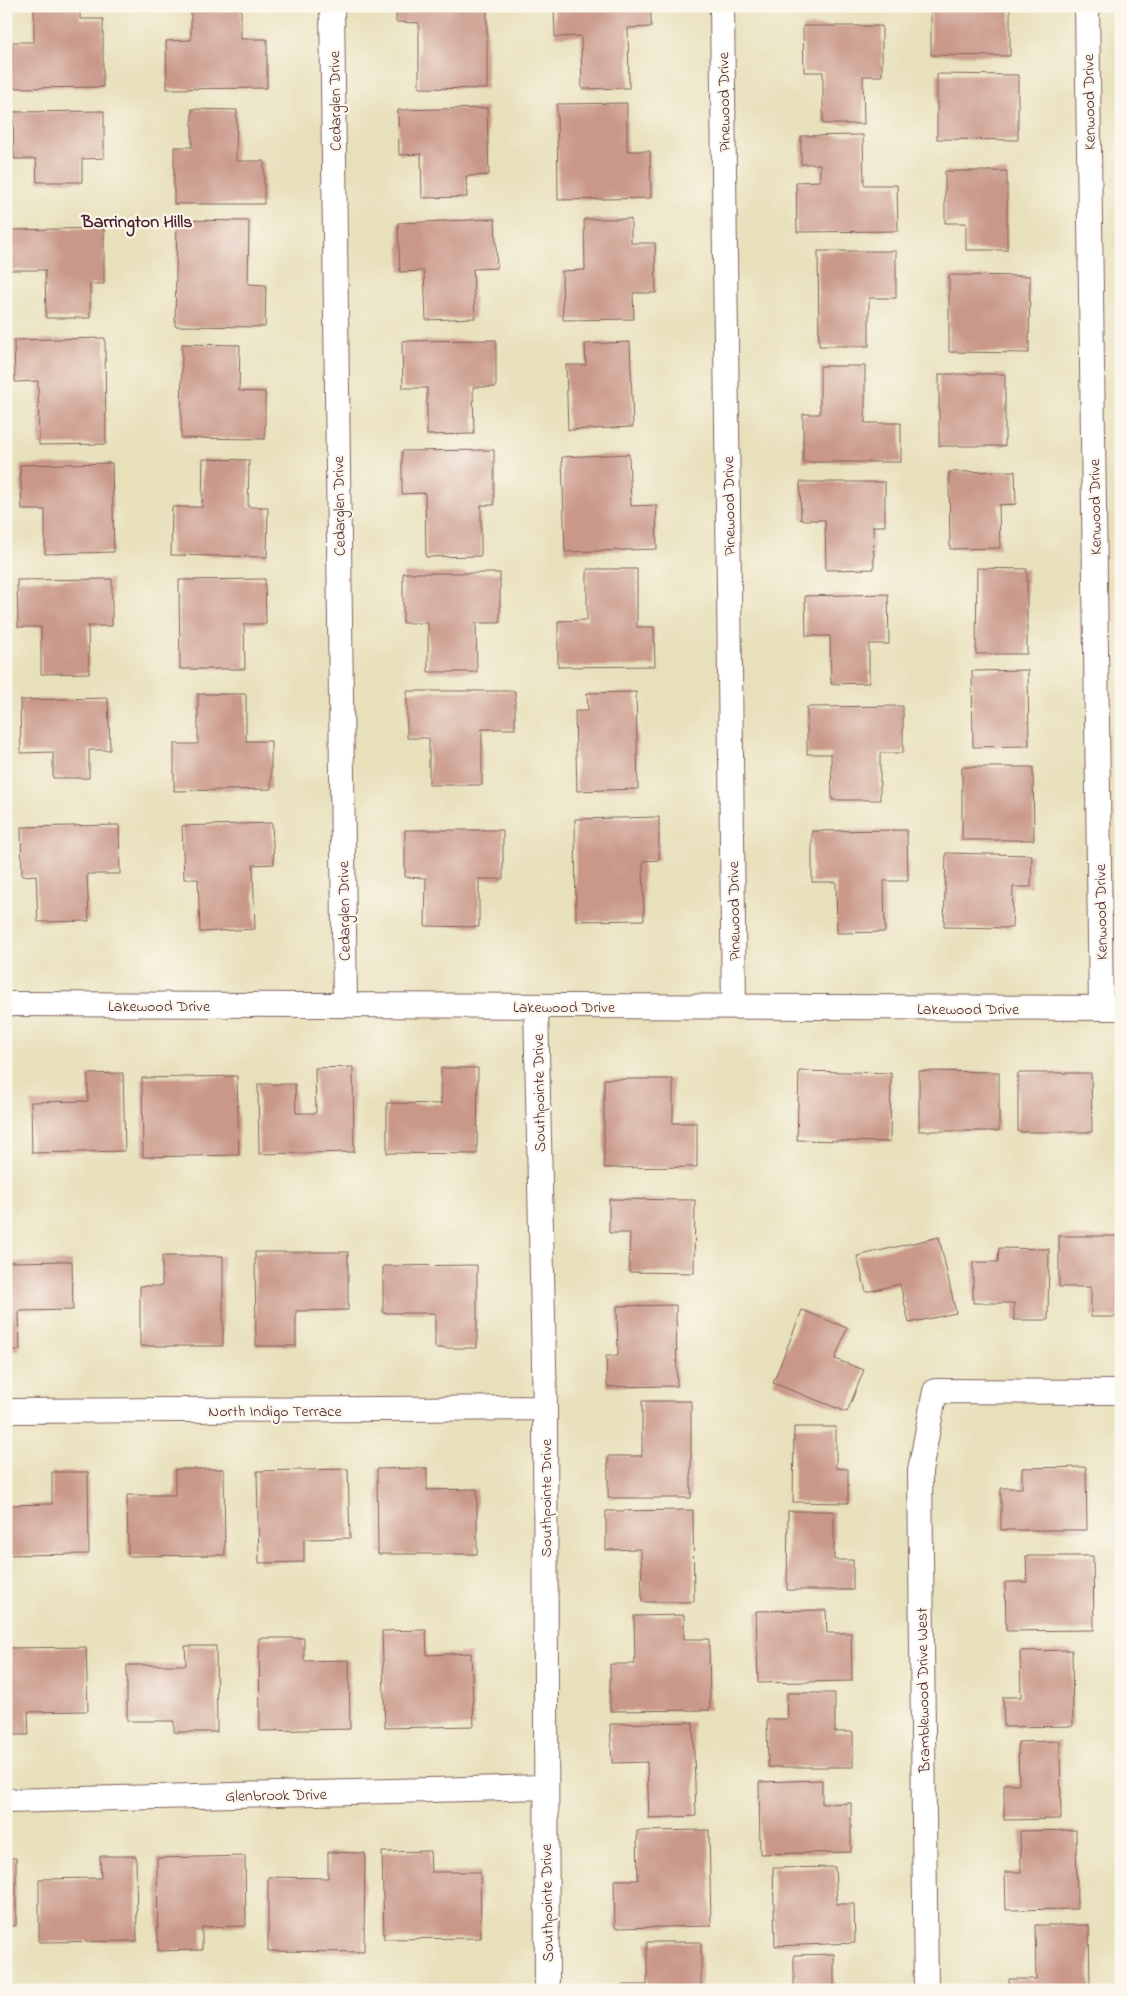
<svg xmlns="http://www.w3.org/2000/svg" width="1127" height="1996" font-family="'Indie Flower',sans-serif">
  <rect width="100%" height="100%" fill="#fbf7ec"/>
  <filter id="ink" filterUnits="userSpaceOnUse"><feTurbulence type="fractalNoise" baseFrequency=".02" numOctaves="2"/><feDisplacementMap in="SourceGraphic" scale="10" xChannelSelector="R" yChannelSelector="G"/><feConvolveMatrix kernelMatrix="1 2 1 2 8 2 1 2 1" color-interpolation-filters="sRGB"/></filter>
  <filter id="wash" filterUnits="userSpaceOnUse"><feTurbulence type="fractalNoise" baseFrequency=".0096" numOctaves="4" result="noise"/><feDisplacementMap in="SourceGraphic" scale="20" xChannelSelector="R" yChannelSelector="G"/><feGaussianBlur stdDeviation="1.12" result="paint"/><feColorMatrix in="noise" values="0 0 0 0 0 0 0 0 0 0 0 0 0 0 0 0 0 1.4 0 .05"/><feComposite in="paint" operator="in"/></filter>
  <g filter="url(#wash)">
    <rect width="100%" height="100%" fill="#e8e0bb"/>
    <g id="blocks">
      <!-- building -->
      <path fill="#c99889" d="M34 6H80V19H103V87L12 88V42H34Z
        M191 6H241V39H267V88L167 89 166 41 191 40Z
        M396 6H487V89L419 88V23L396 22Z
        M554 6H651V27L628 28 629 88 582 89 581 36 555 37Z
        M931 6H1010V56L931 55Z
        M803 26H882V76H863L864 124H823V72H804Z
        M937 74 1018 75V140L937 139Z
        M627 103V151H650L651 198 558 200 557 104Z
        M487 108 489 175 466 176 467 197 422 198 421 154 399 155 398 110Z
        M192 109 237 110 236 161H264V204H174V147H192Z
        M104 111V158L82 159V182H37L36 159H14L13 112Z
        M863 135 864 185H897L898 231 797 232 796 182 820 181V164H801V136Z
        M945 171H1007V250H966V223H945Z
        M495 219 497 268 473 269 475 318 426 320 424 271 400 272 398 223Z
        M584 219H631V243H655L656 293H633L634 319 563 320 562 271 585 270Z
        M177 220 249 221 248 284 266 285 265 327 175 326Z
        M104 228V284H90V318H46L45 270H10V230Z
        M818 251H896V298H869V346H819Z
        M949 275 1030 276 1029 353 949 352Z
        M105 338 106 444 39 445 38 381 15 382 14 340Z
        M496 340V387H473L474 434 427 435V388H403L402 341Z
        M630 342 633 427 568 430 566 365H586L585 344Z
        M182 344 240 345 239 391 265 392V439L181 438Z
        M820 366H865V423H901V462H803V414H820Z
        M939 374H1005V446H939Z
        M494 450V505H481V556L426 557 425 493 402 494V451Z
        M629 454 631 506 656 505 657 549 565 552 562 457Z
        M203 459 249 460 248 507H268L267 557 171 555 172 507H202Z
        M112 463 114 552 45 554V510H22L20 465Z
        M1015 471 1016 504 999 505 1000 548 950 549 949 472Z
        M800 482H885V526H873L874 569 826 570 825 520H801Z
        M977 568 1027 569V654H976Z
        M587 569H637V627H654L655 666 558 667V621L587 620Z
        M403 573H500V623H476L477 672H428V623H403Z
        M112 579V626H88L89 673 41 674V627H18L17 580Z
        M265 579 266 624H244L245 669H180L179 580Z
        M888 594 889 644H869V683L831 684 830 636H806L805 596Z
        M1028 670 1029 746 973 747 972 671Z
        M407 691H515V729H482V785H429V738H407Z
        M636 692 638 789 577 791 575 711H588L587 693Z
        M198 694H246V741H271V789L174 791V744H198Z
        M108 698 110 750H89V778H53V752L21 753 20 700Z
        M903 706V753H880V800H832L831 754H807V707Z
        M962 767H1033L1034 840H962Z
        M659 817V860L643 861 644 920 576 921 575 819Z
        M272 823 274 864 253 865 255 929 200 932 198 879H184L182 826Z
        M119 825 120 874H87L89 921 38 922 36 875 22 876 21 827Z
        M405 830H503V879H479V927L425 926 426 878 405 877Z
        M907 830 908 881H884L885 932 837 933 836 882H812V831Z
        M946 853 1032 855 1031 887H1013L1012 928 944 927Z
        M353 1067 354 1152 259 1154 258 1084H295L296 1113H316L315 1068Z
        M441 1068H478L477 1154 387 1153V1103L441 1104Z
        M799 1071 891 1073 890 1142 797 1140Z
        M919 1071 999 1072V1131H919Z
        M123 1073 125 1151 32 1153 31 1102 88 1101V1074Z
        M1018 1073H1091L1092 1132H1018Z
        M237 1076 239 1155 143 1157 142 1078Z
        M604 1079H673V1123H697V1167L604 1168Z
        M609 1199 695 1200 694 1273 629 1272 630 1233H609Z
        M1059 1236H1121V1317H1091V1287H1059Z
        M939 1237 956 1313 909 1323 900 1284 866 1292 857 1256Z
        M999 1248 1049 1249 1048 1320H1014V1303H973V1262H998Z
        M255 1252H348V1310L296 1311V1346H256Z
        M162 1256H223V1346H140V1286H162Z
        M72 1261 73 1310 19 1311 20 1350H6V1262Z
        M477 1265V1348H435V1313H383V1266Z
        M676 1305 677 1386 607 1387 606 1356H618L617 1306Z
        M802 1310 847 1328 835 1359 864 1370 847 1412 773 1383Z
        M642 1401H691V1498H608V1456H642Z
        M794 1427H836V1468L848 1469V1503L793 1502Z
        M1086 1467 1087 1530H1001V1488H1022V1468Z
        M427 1468V1490L477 1489V1554H378L377 1469Z
        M175 1469H224L225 1555 128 1556 127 1495H175Z
        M348 1469 350 1538 304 1539V1562L259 1563 257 1471Z
        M52 1472H88L89 1554 6 1555V1505L52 1504Z
        M693 1510 694 1602H642L641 1549 606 1550V1511Z
        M788 1511H834V1560H853V1590H787Z
        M1026 1556H1093L1094 1630 1006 1631 1005 1582H1027Z
        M826 1610 827 1633H851L852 1681 758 1683 756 1611Z
        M684 1615V1639H709L710 1710 610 1711V1664H635L634 1616Z
        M426 1630 427 1655 471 1653 474 1726 385 1728 382 1631Z
        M259 1638H304V1661L349 1660 350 1729 260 1731Z
        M185 1646H216L217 1732H174V1721H127V1665H186Z
        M86 1647 88 1711 28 1712 29 1735H6V1648Z
        M1072 1650 1073 1726 1004 1727 1003 1697H1021L1020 1651Z
        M787 1693H835V1732H853V1767H768L767 1719H788Z
        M693 1722 696 1816 649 1818 647 1762 612 1763 610 1724Z
        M1060 1741 1061 1819 1004 1820V1784H1019L1018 1742Z
        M822 1780V1804L851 1803V1852L760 1854 759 1782Z
        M709 1830 711 1926 615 1928 614 1880H638L637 1831Z
        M1076 1830 1077 1909 1006 1910 1005 1872H1021L1020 1831Z
        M430 1851 431 1872H480L481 1938 384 1939 382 1852Z
        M328 1852 365 1853 364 1952 268 1951V1877L328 1878Z
        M100 1856H136L137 1941 39 1942V1879L101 1878Z
        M245 1856 246 1926 202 1927V1950L158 1951 157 1858Z
        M6 1858H16V1926H6Z
        M835 1867 837 1904H854L855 1943 775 1946 773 1868Z
        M1035 1925H1089L1090 1990H1009V1979H1036Z
        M647 1942H701V1990H621V1985H647Z
        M834 1954V1990H794V1955Z"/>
    </g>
  </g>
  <g filter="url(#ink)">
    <use href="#blocks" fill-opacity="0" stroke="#81635d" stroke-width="1"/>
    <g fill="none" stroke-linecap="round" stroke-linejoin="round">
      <defs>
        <path id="street" d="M332 6 345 1005
          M722 6 734 1007
          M1087 6 1101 1008
          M6 1004 1121 1008
          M536 1006 545 1408 547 1990
          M6 1411 545 1408
          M6 1801 545 1787
          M926 1990 920 1471 935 1391 1121 1392"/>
      </defs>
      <!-- street casing -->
      <use href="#street" stroke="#81635d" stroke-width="26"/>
      <!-- street -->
      <use href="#street" stroke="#fff" stroke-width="24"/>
    </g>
  </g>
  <g text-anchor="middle" stroke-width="4.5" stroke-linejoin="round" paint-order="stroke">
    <!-- street labels -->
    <g font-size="16" fill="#4a1f2b" stroke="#fbf7ec">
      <text transform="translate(334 101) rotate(-91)" y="6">Cedarglen Drive</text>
      <text transform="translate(723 102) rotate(-91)" y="6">Pinewood Drive</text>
      <text transform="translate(1088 102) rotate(-91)" y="6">Kenwood Drive</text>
      <text transform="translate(338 506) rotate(-91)" y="6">Cedarglen Drive</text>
      <text transform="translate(728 506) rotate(-91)" y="6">Pinewood Drive</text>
      <text transform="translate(1094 507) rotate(-91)" y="6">Kenwood Drive</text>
      <text transform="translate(343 911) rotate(-91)" y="6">Cedarglen Drive</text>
      <text transform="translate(733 911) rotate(-91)" y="6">Pinewood Drive</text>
      <text transform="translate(1100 912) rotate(-91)" y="6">Kenwood Drive</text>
      <text x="159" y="1011">Lakewood Drive</text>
      <text x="564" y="1012">Lakewood Drive</text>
      <text x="968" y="1014">Lakewood Drive</text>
      <text transform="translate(538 1093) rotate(-91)" y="6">Southpointe Drive</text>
      <text x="275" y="1416">North Indigo Terrace</text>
      <text transform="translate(545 1498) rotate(-90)" y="6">Southpointe Drive</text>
      <text transform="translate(922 1690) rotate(-91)" y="6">Bramblewood Drive West</text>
      <text transform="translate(276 1794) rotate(-1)" y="6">Glenbrook Drive</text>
      <text transform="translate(546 1903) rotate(-91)" y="6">Southpointe Drive</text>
    </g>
    <!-- neighbourhood labels -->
    <g font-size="18" font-weight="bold" fill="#4a1f2b" stroke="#fbf7ec">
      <text x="137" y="227">Barrington Hills</text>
    </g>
  </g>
  <!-- margin -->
  <rect width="1127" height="1996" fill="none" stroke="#fbf7ec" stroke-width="25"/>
</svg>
